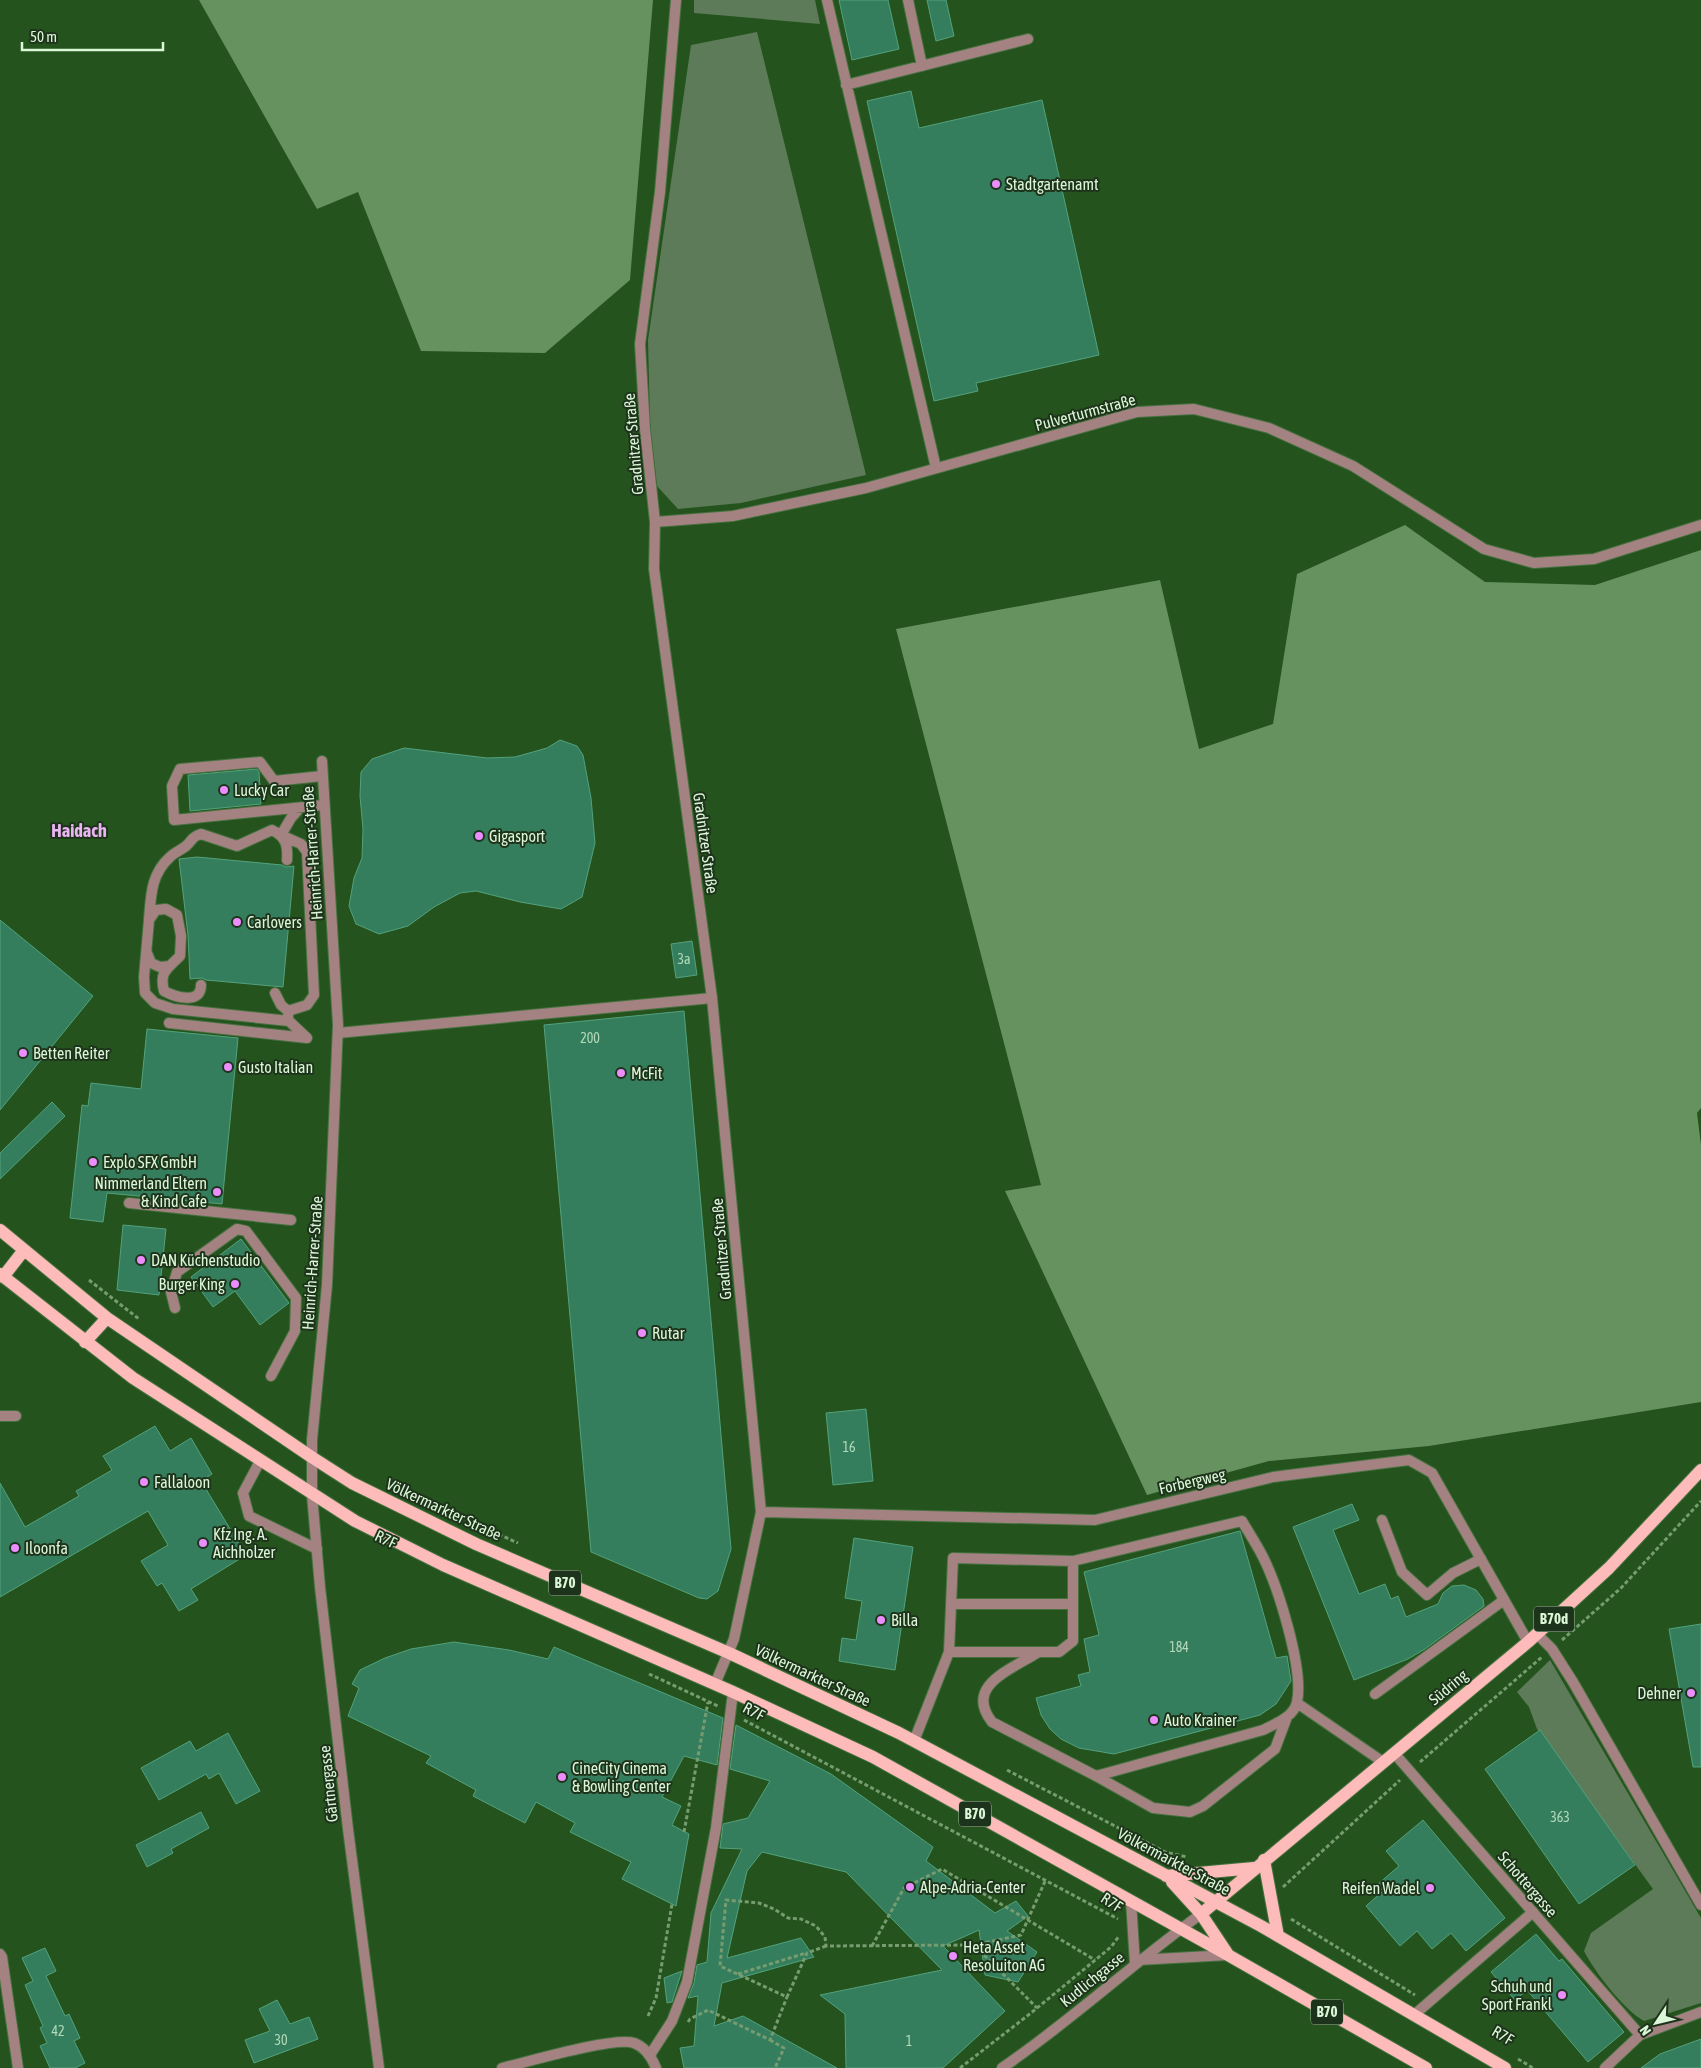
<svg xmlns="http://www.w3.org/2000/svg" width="1701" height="2068" font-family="'Asap Condensed',sans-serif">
  <rect width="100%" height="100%" fill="#24531d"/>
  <!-- green -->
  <path fill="#5d7b59" d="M694 0H815L820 24 694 13Z
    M757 32 866 475 741 503 678 509 657 486 650 424 648 340 691 45Z
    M1550 1660 1701 1918V2003L1644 2021C1624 2010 1594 1971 1584 1951L1591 1933 1653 1889 1537 1729 1529 1707 1517 1692Z"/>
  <!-- forest -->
  <path fill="#65925f" d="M199 0H653L630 280 545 353 421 351 358 192 317 209Z
    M1405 525 1485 582 1595 585 1701 550V1108L1697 1113 1701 1145V1402L1429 1446 1269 1461 1147 1495 1005 1191 1041 1185 896 629 1160 580 1199 749 1273 724 1297 574Z"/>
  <!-- building -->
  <path fill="#357e5d" stroke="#53a27d" d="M839 0H888L899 49 852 60Z
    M927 0H946L954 36 936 41Z
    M911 91 919 128 1042 100 1099 355 976 383 978 391 934 401 867 101Z
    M560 740 577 746 583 755 591 798 595 843 582 897 561 909 520 902 476 891 460 893 434 907 408 926 379 934 356 924 349 906 354 878 362 858 363 829 360 796 361 772 372 759 404 748 487 758 515 757 547 748Z
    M257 769 259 772 261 804 190 811 188 775Z
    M197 857 282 865 286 867 294 866 283 987 206 980 202 978 190 979 188 935 179 859Z
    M0 920 93 996 0 1110Z
    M692 941 697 975 676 978 671 944Z
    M684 1011 731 1549 718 1591 707 1599 699 1598 591 1552 544 1025Z
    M147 1029 238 1038 222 1204 107 1193 103 1222 70 1218 82 1105 88 1106 91 1083 141 1089Z
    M52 1102 65 1116 0 1179V1153Z
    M123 1225 166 1229 159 1295 117 1290Z
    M241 1239 289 1303 260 1325 235 1291 213 1307 191 1277Z
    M866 1409 873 1481 833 1485 826 1413Z
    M155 1426 170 1451 191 1438 212 1474 201 1481 246 1555 191 1589 198 1600 179 1611 162 1583 157 1586 141 1561 168 1545 148 1511 0 1597V1483L25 1527 79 1496 76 1491 112 1470 103 1456Z
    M1352 1504 1359 1520 1333 1530 1359 1594 1385 1584 1391 1599 1398 1596 1406 1617 1438 1604 1443 1593 1452 1586 1464 1585 1476 1590 1483 1599 1484 1606 1425 1649 1408 1659 1354 1680 1293 1527Z
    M1240 1531 1276 1658 1287 1656 1291 1681 1276 1704 1260 1715 1114 1754 1079 1748 1061 1739 1050 1729 1041 1715 1036 1698 1081 1686 1078 1675 1090 1672 1084 1639 1099 1635 1084 1572Z
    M854 1538 913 1547 895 1670 839 1661 842 1638 856 1640 862 1601 845 1598Z
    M1701 1624V1767H1693L1669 1629Z
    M454 1642 509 1650 548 1659 554 1647 723 1718 717 1765 684 1756 662 1797 681 1806 672 1825 689 1834 676 1906 622 1879 631 1862 570 1832 575 1823 536 1802 525 1823 473 1796 476 1790 426 1763 431 1756 348 1716 359 1688 352 1684 360 1670 385 1658 411 1649Z
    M736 1725 831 1774 933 1847 926 1861 995 1913 1016 1901 1028 1916 1007 1931 1037 1952 1018 1982 985 1975 979 1930 943 1946 1005 2011 943 2068H846L845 2014 820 1995 942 1970 846 1872 762 1852 747 1871 727 1958 801 1938 814 1957 722 1983 714 2026 743 2016 837 2068H684L680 2048 694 2046 698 1996 688 1998 694 1983 697 1965 707 1962 711 1913 742 1849 720 1848 723 1824 748 1818 770 1781 730 1769Z
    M1540 1730 1635 1865 1579 1904 1485 1769Z
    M228 1733 260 1791 236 1804 219 1773 209 1779 206 1774 159 1800 141 1768 190 1741 196 1751Z
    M201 1812 209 1828 171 1849 173 1853 147 1867 136 1845Z
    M1423 1820 1505 1918 1466 1951 1451 1933 1432 1949 1417 1931 1400 1946 1366 1906 1383 1891 1377 1885 1399 1866 1386 1851Z
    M1536 1934 1559 1961 1562 1959 1624 2032 1588 2062 1527 1990 1515 2000 1491 1972Z
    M45 1948 56 1971 46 1976 65 2016 69 2014 80 2038 74 2041 85 2063 75 2068H50L40 2046 47 2043 40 2028 43 2026 25 1985 33 1981 22 1958Z
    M682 1971 672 2002 667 2003 664 1978Z
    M277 2000 290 2024 309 2017 318 2039 254 2063 245 2040 270 2031 259 2009Z
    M1701 2039V2068H1641L1660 2054Z"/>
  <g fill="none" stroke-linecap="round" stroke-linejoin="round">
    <defs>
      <path id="service" d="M827 0 936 468
        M908 0 922 66
        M846 85 1028 39
        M322 776 274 781 260 762 180 769 172 786 174 820 324 805
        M149 919C151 895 151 874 170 857 175 852 181 850 186 846 193 840 191 837 201 834L237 846 272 830C286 837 288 845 287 860
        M147 953 151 963 160 967 170 966
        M201 985C201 1005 175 997 164 991 159 972 167 969 180 956L181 936 177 915 166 909 156 910 149 920 144 977 145 993 155 1003 173 1009 289 1021 307 1038
        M275 993 281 1005 288 1011V1017
        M288 1011 307 1005 314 995 307 852 301 844 281 835 291 818 300 808
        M169 1023 307 1038
        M338 1033 712 998
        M129 1203 291 1220
        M175 1308 171 1292 177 1272 237 1229 246 1231 296 1298 295 1331 271 1376
        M0 1416H16
        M260 1461 243 1493 249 1516 317 1549
        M1382 1520 1402 1572 1427 1595 1453 1573 1481 1559
        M952 1604H1073
        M1537 1634 1552 1649 1573 1682 1701 1905
        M949 1652H1059L1073 1641V1561
        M1375 1694 1504 1600
        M1297 1703 1383 1762
        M914 1741 949 1652 953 1558 1073 1561 1242 1521C1249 1533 1257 1545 1263 1557 1278 1587 1304 1669 1297 1702 1294 1717 1275 1724 1263 1730L1096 1776 992 1722C964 1686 1010 1670 1037 1653
        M1096 1776 1153 1808 1190 1812 1203 1806 1275 1749 1287 1717
        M0 1954 2 1957 18 2068
        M1414 2015 1533 1912
        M650 2055 672 2021 687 1982 716 1828 733 1692"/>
      <path id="minor" d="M676 0 660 192 640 344 645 429 655 522 654 569 712 998 761 1512 734 1639 715 1684
        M655 522 733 516 866 488 1137 412 1194 409 1269 428 1353 466 1484 549 1534 563 1594 559 1701 525
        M322 761 338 1025 327 1285 312 1440V1495L320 1587 348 1829 379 2068
        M761 1512 1095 1520 1273 1477 1409 1460 1432 1473 1528 1642
        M1394 1753 1640 2035
        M1131 1901 1135 1964
        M1138 1960 1228 1955
        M502 2068C527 2062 615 2036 634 2043 645 2047 652 2058 656 2068
        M1002 2068C1071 2021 1133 1963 1201 1914
        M1605 2068 1640 2035 1701 2012"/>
      <path id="primary" d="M0 1230 107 1318 313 1458 352 1483 476 1544 729 1653 899 1733 1261 1926 1505 2068
        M0 1274 133 1378 355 1521 443 1565 733 1692 873 1757 1228 1955 1426 2068
        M3 1277 24 1250
        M85 1342 107 1318
        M1264 1860 1278 1936
        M1166 1876 1254 1868
        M1172 1882 1201 1914 1227 1953
        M1201 1914 1528 1642 1609 1568 1701 1470"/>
    </defs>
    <!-- service casing -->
    <use href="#service" stroke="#45713f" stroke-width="12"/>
    <!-- minor casing -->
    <use href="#minor" stroke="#45713f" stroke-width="12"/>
    <!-- primary casing -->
    <use href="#primary" stroke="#45713f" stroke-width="14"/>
    <!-- path -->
    <path stroke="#769c70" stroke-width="3" stroke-dasharray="4 2.5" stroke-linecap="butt" d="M89 1280 139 1319
      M469 1521 518 1543
      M1562 1640 1621 1588 1701 1501
      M649 1674 718 1706
      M744 1720 1118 1919
      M1420 1762 1542 1657
      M1007 1770 1165 1852 1187 1857
      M684 1832 708 1702
      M1283 1887 1400 1780
      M1291 1919 1415 1995
      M826 1946 807 1953 787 1997 720 1966 726 1900 759 1903 774 1909 788 1918 801 1919 816 1926 825 1937 826 1946 974 1945 1021 1935 1046 1879
      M872 1946 904 1888 942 1869 1095 1960
      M975 1946 1037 2008
      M738 1974 806 1953
      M648 2016 656 1998 672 1904
      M688 2022 690 2019 708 2010 770 2040 787 1997
      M770 2040 784 2048 775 2068
      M1518 2059 1533 2068
      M960 2068 1031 2013 1111 1947 1119 1936"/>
    <!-- service -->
    <use href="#service" stroke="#a38281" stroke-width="10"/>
    <!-- minor -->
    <use href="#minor" stroke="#a38281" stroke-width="10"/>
    <!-- primary -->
    <use href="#primary" stroke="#fdbbb9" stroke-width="12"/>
  </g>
  <!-- markers -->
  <g fill="#eb8dfc" stroke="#1e331b" stroke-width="2">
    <circle cx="996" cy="184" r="5"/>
    <circle cx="224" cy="790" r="5"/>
    <circle cx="479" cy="836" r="5"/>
    <circle cx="237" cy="922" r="5"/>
    <circle cx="23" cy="1053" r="5"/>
    <circle cx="228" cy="1067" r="5"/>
    <circle cx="621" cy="1073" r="5"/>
    <circle cx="93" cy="1162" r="5"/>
    <circle cx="217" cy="1192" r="5"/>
    <circle cx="141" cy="1260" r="5"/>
    <circle cx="235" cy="1284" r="5"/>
    <circle cx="642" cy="1333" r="5"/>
    <circle cx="144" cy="1482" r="5"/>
    <circle cx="203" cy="1543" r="5"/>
    <circle cx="15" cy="1548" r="5"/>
    <circle cx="881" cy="1620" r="5"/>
    <circle cx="1691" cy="1693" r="5"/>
    <circle cx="1154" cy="1720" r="5"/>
    <circle cx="562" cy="1777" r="5"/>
    <circle cx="910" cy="1887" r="5"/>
    <circle cx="1430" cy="1888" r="5"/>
    <circle cx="953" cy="1956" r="5"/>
    <circle cx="1562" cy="1995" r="5"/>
  </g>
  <g text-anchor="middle" stroke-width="4" stroke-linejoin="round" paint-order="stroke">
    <!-- number labels -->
    <g font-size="14" fill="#b2d9b9">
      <text x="684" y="964">3a</text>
      <text x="590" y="1043">200</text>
      <text x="849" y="1452">16</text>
      <text x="1179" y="1652">184</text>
      <text x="1560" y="1822">363</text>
      <text x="58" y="2036">42</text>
      <text x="281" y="2045">30</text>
      <text x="909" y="2046">1</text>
    </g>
    <!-- shield labels -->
    <g fill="#1e331b" stroke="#a3bc9f" stroke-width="1">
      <rect x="549" y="1570.5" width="32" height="25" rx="4"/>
      <rect x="1534" y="1606.5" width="40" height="25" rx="4"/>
      <rect x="959" y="1801.5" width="32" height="25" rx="4"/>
      <rect x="1311" y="1999.5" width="32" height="25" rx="4"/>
    </g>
    <g font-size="15" font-weight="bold" fill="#dcf7d8">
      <text x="565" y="1588">B70</text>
      <text x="1554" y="1624">B70d</text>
      <text x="975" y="1819">B70</text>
      <text x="1327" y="2017">B70</text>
    </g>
    <!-- poi labels -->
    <g font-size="16" fill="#dcf7d8" stroke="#1e331b" text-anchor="start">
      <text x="1006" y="190">Stadtgartenamt</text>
      <text x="234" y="796">Lucky Car</text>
      <text x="489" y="842">Gigasport</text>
      <text x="247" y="928">Carlovers</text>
      <text x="33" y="1059">Betten Reiter</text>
      <text x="238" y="1073">Gusto Italian</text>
      <text x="631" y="1079">McFit</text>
      <text x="103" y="1168">Explo SFX GmbH</text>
      <text x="207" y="1189" text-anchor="end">Nimmerland Eltern<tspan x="207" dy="18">&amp; Kind Cafe</tspan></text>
      <text x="151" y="1266">DAN Küchenstudio</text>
      <text x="225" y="1290" text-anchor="end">Burger King</text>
      <text x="652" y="1339">Rutar</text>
      <text x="154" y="1488">Fallaloon</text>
      <text x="213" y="1540">Kfz Ing. A.<tspan x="213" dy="18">Aichholzer</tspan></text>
      <text x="25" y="1554">Iloonfa</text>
      <text x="891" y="1626">Billa</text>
      <text x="1681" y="1699" text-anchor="end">Dehner</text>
      <text x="1164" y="1726">Auto Krainer</text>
      <text x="572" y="1774">CineCity Cinema<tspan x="572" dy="18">&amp; Bowling Center</tspan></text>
      <text x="920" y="1893">Alpe-Adria-Center</text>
      <text x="1420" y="1894" text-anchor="end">Reifen Wadel</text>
      <text x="963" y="1953">Heta Asset<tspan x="963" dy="18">Resoluiton AG</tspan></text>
      <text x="1552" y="1992" text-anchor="end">Schuh und<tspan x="1552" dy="18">Sport Frankl</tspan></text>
    </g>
    <!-- street labels -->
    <g font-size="16" fill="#dcf7d8" stroke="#1e331b">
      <text transform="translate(1085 412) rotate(-15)" y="6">Pulverturmstraße</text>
      <text transform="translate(633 444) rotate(-95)" y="6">Gradnitzer Straße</text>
      <text transform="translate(706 843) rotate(82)" y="6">Gradnitzer Straße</text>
      <text transform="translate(312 853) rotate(-94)" y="6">Heinrich-Harrer-Straße</text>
      <text transform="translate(721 1249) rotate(-95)" y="6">Gradnitzer Straße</text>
      <text transform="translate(312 1263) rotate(-86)" y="6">Heinrich-Harrer-Straße</text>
      <text transform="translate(1192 1481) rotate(-13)" y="6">Forbergweg</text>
      <text transform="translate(444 1509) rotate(25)" y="6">Völkermarkter Straße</text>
      <text transform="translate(386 1539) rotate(25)" y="6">R7F</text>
      <text transform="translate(813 1675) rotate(25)" y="6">Völkermarkter Straße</text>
      <text transform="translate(1448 1687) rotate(-40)" y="6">Südring</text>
      <text transform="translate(754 1711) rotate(28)" y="6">R7F</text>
      <text transform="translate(328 1784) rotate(-96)" y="6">Gärtnergasse</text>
      <text transform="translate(1174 1861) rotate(28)" y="6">Völkermarkter Straße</text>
      <text transform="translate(1528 1884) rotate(49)" y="6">Schottergasse</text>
      <text transform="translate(1112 1902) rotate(33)" y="6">R7F</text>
      <text transform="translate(1092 1979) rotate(-39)" y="6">Kudlichgasse</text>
      <text transform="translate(1503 2035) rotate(31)" y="6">R7F</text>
    </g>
    <!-- neighbourhood labels -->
    <g font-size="18" font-weight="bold" fill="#e9b5f2" stroke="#1e331b">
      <text x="79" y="837">Haidach</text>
    </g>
  </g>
  <!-- north arrow -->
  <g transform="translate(1656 2023) rotate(235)" stroke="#1e331b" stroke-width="4" paint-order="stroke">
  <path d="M0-4L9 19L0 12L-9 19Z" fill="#dcf7d8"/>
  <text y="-8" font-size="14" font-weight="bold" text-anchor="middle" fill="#dcf7d8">N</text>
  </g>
  <!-- scale -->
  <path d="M22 42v8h141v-8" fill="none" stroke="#dcf7d8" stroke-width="2.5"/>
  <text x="30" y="42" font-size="15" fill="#dcf7d8" stroke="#1e331b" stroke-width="4" paint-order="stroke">50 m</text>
</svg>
